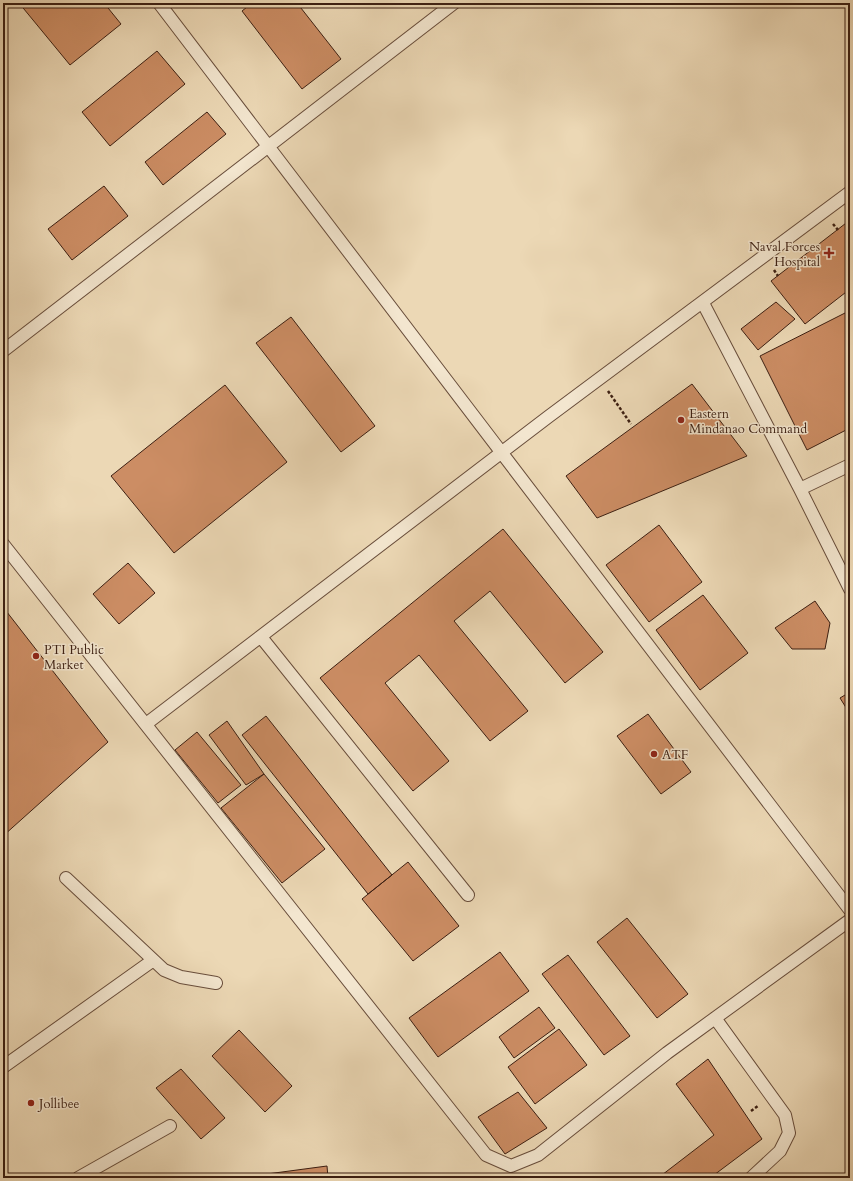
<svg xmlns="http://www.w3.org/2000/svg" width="853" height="1181" font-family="Cardo,serif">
  <rect width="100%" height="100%" fill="#ecd8b5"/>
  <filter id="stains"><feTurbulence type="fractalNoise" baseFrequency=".005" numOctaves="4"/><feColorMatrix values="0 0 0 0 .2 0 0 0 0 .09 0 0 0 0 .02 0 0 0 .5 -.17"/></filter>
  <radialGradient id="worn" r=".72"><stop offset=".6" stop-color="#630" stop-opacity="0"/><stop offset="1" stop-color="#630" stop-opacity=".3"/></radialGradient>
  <!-- building -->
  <path fill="#cc8d64" stroke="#3c1f12" d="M19 3H104L121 24 70 65Z
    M252 3H297L341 59 302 89 242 11Z
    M157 51 185 84 110 146 82 112Z
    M207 112 226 134 163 185 145 162Z
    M104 186 128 216 72 260 48 229Z
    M850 220V289L805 324 771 281Z
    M776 302 795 319 758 350 741 329Z
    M845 313 850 322V428L807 450 760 356Z
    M291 317 375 426 341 452 256 343Z
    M692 384 747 456 597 518 566 476Z
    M225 385 287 462 174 553 111 476Z
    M659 525 702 582 649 622 606 565Z
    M503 529 603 652 565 683 490 591 454 621 528 711 490 741 419 655 385 683 449 761 413 791 320 678Z
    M128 563 155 593 119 624 93 594Z
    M703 595 748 653 700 690 656 630Z
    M815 601 830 623 825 649H792L775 628Z
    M3 607 108 742 3 836Z
    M850 692V714L840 698Z
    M648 714 691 772 661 794 617 736Z
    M266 716 392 875 368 894 242 735Z
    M227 721 264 774 246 785 209 735Z
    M197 732 241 785 218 803 175 750Z
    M264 774 325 849 282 883 221 808Z
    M408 862 459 926 413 961 362 899Z
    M627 918 688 994 657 1018 597 942Z
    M500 952 529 991 438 1057 409 1018Z
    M568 955 630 1036 604 1055 542 974Z
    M539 1007 555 1028 514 1058 499 1037Z
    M559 1029 587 1065 535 1104 508 1067Z
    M239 1030 292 1086 265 1112 212 1056Z
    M708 1059 762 1139 710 1178H658L714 1135 676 1084Z
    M181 1069 225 1118 201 1139 156 1088Z
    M518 1092 547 1128 505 1154 478 1117Z
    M327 1166 328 1178H237Z"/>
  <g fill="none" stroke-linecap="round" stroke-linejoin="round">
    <defs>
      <path id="service" d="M159 3 850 910
        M703 303 800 489 850 589
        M3 351 454 3
        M800 489 850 465
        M3 544 486 1155 511 1166 538 1155 667 1053 850 920
        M261 637 468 895
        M146 724 548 417 850 192
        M66 878 164 970 181 977 216 983
        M715 1018 785 1115 789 1133 780 1151 751 1178
        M3 1067 152 961
        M78 1178 170 1126"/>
    </defs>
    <!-- service casing -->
    <use href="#service" stroke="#684d3b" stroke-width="14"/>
    <!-- path -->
    <path stroke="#3c1f12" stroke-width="2.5" stroke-dasharray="3 2" stroke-linecap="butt" d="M833 224 838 230
      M774 270 778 276
      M608 391 631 424
      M751 1111 758 1106"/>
    <!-- service -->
    <use href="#service" stroke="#f3e6cf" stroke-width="12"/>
  </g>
  <!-- markers -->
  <g fill="#8f2418" stroke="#f3e6cf" stroke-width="1.5">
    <path d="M827 247h4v4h4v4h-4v4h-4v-4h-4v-4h4z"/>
    <circle cx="681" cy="420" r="4"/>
    <circle cx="36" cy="656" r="4"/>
    <circle cx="654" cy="754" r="4"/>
    <circle cx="31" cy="1103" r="4"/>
  </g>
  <g text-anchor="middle" stroke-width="3" stroke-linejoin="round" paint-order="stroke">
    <!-- poi labels -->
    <g font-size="13" fill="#3c1f12" stroke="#f3e6cf" text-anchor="start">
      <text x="820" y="251" text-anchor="end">Naval Forces<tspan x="820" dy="15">Hospital</tspan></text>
      <text x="689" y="418">Eastern<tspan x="689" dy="15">Mindanao Command</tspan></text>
      <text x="44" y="654">PTI Public<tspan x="44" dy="15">Market</tspan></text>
      <text x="662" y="759">ATF</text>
      <text x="39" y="1108">Jollibee</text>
    </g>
  </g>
  <!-- margin -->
  <rect width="853" height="1181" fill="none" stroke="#ecd8b5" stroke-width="16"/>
  <rect x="4" y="4" width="845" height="1173" fill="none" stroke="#3c1f12" stroke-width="2"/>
  <rect x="8" y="8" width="837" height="1165" fill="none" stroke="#3c1f12"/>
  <rect width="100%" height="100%" filter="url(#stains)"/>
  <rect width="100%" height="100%" fill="url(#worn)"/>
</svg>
